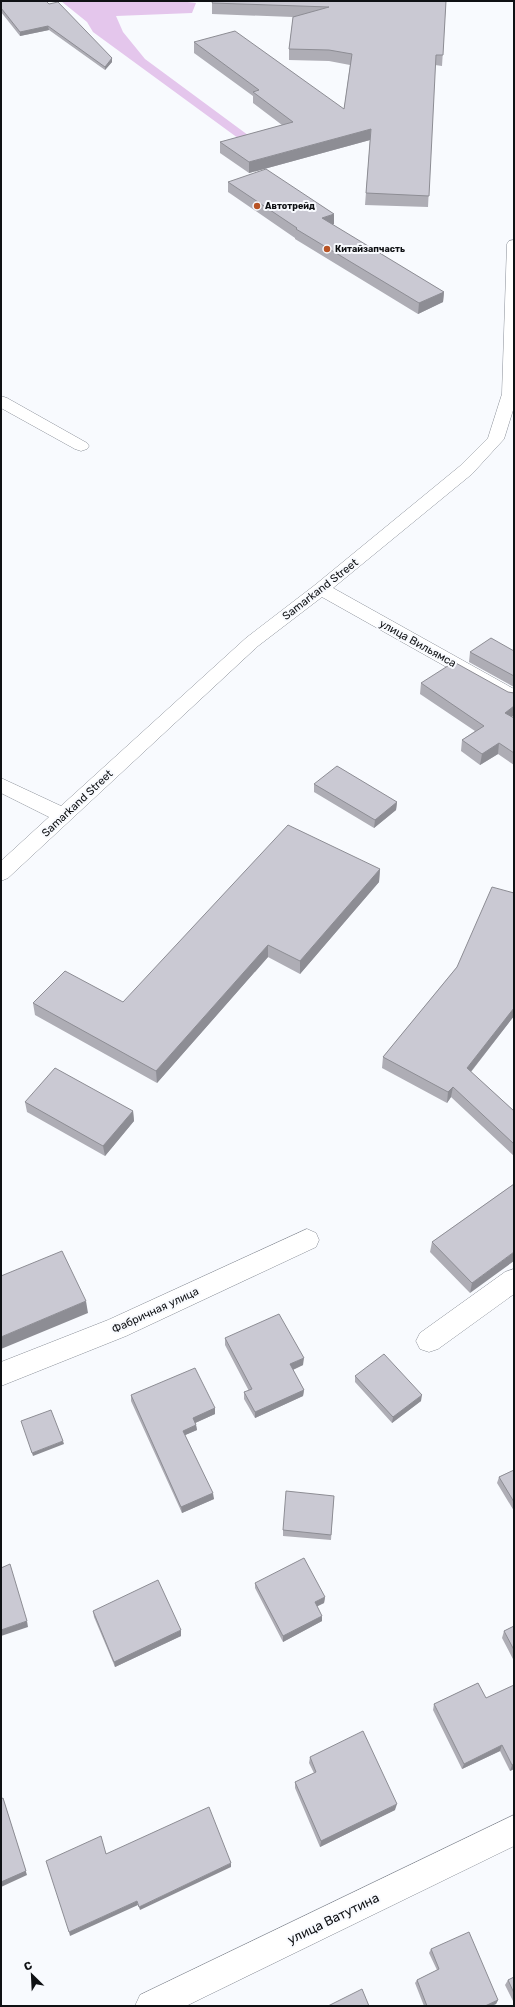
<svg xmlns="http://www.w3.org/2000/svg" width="515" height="2007" font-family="Rubik,sans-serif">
  <rect width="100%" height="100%" fill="#f8fafe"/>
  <!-- green -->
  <path fill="#e4c6ec" d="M61 1H179L196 3 192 13 116 16 123 32 145 59 271 152 261 155 93 32 87 22Z"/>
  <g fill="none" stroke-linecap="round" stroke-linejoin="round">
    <defs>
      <path id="minor" d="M514 240V407L504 439 472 474 333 588 514 689V703L507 701 322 597 258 646 8 878 1 881V861L49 817 1 793V778L61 806 246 638 315 585 460 466 488 438 502 394 507 244 509 241Z
        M1 396 7 398 87 443 89 446 87 449 81 451 75 449 1 408Z
        M307 1229 316 1233 319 1240 316 1247 126 1336 1 1386V1362L108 1320Z
        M514 1269V1294L438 1349 429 1352 420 1349 416 1341 420 1333 505 1272Z
        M514 1815V1846L186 2006H135L140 1995Z"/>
    </defs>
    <!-- minor casing -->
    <use href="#minor" stroke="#8b9099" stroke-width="1"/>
    <!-- minor -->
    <use href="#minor" fill="#fff" fill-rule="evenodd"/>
  </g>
  <!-- wall -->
  <path fill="#aeadb5" d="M1 1 49 4 112 58V62L105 70 49 30 20 36 1 12Z
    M446 1 442 66 435 65 428 207 365 205 370 140 249 173 220 153V142L282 125 253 103V96L194 53V42L344 109 350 65 329 61 289 60V49L293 17 212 14V3Z
    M228 182 334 224 332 225 444 292 443 302 418 314 295 239V238L228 192Z
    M514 651V687L469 662 470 652Z
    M421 683 508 692 514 693V715L512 717 514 718V765L498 754 480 765 461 751 462 740 475 731 420 694Z
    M314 784 397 802 396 810 374 828 314 792Z
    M380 869 379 882 300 974 268 957 157 1083 35 1015 33 1003 123 1002Z
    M514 893V1016L471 1072 514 1111V1156L451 1097 447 1103 382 1068 383 1057 457 967Z
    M25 1102 133 1111 134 1121 105 1156 27 1112Z
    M514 1184 470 1293 430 1252 432 1242Z
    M225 1338 303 1365 293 1370 304 1390 303 1396 255 1418 244 1399V1392L249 1391 225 1345Z
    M355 1376 421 1401 392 1423 355 1382Z
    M131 1395 215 1408V1414L195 1423 196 1425 197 1430 185 1435 214 1499 182 1513 131 1401Z
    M514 1470V1511L497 1483 499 1477Z
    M334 1496 331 1540 283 1536V1530Z
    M255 1583 325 1597 324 1603 317 1606 322 1621 283 1642 255 1588Z
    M93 1611 181 1636 115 1667 94 1617Z
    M514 1626V1661L502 1638 504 1631Z
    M478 1683 514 1769 510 1771 500 1751 462 1769 433 1710 434 1704Z
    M310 1757 395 1810 320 1847 295 1788V1782L314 1773 309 1763Z
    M431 1949 498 2000 496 2004 491 2006H424L415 1983 417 1980 437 1970 429 1953Z
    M514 1977V2003L505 1985 508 1980Z"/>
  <!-- shaded-wall -->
  <path fill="#8d8d94" d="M48 26 49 30 20 36V32Z
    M112 58V62L105 70V67Z
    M371 129 370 140 249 173V162Z
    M334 214V224L322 229V218Z
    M444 292 443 302 418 314 419 303Z
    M514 706V715L504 723 505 713Z
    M499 743 498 754 480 765 482 754Z
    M397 802 396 810 374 828 375 820Z
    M380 869 379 882 300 974V961Z
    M268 945V957L157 1083 156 1071Z
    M514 1008V1016L465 1079 467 1068Z
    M453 1087 451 1097 447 1103 448 1092Z
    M133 1111 134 1121 105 1156 103 1146Z
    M514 1252V1261L470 1293 472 1283Z
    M86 1301 88 1313 1 1349V1337Z
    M304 1358 303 1365 290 1371V1364Z
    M304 1390 303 1396 255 1418V1412Z
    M422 1395 421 1401 392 1423 393 1417Z
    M215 1408V1414L193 1424V1418Z
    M196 1425 197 1430 183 1436V1431Z
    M63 1441 64 1444 33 1456 32 1453Z
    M213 1493 214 1499 182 1513 181 1507Z
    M325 1597 324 1603 314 1608 315 1602Z
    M322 1616V1621L283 1642V1636Z
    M27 1621 28 1627 1 1636V1630Z
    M181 1630V1636L115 1667 114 1662Z
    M502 1745 500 1751 462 1769 464 1764Z
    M514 1764V1769L510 1771 512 1765Z
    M3 1798 27 1875 1 1887V1882Z
    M397 1804 395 1810 320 1847 321 1841Z
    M231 1863V1867L140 1910 139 1907Z
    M137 1901 138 1905 70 1936 69 1932Z
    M498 2000 496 2004 491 2006H485Z"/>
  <!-- building -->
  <path fill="#cac9d3" stroke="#8d8d94" d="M1 1H46L49 4 58 2 112 58 105 67 48 26 20 32 1 8Z
    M213 1H446L443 55H436L429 196 366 193 371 129 249 162 220 142 293 122 253 92 259 90 194 42 235 31 344 109 352 54 329 50 289 49 293 17 329 7 212 3Z
    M266 169 334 214 322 218 444 292 419 303 296 229 297 228 228 182Z
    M491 638 514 651V676L470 652Z
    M454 662 508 692 514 693V706L505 713 514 718V753L499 743 482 754 462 740 484 726 421 683Z
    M337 766 397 802 375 820 314 784Z
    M288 825 380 869 300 961 268 945 156 1071 33 1003 65 971 123 1002Z
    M492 887 514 893V1008L467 1068 514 1111V1144L453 1087 448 1092 383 1057 457 967Z
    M55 1068 133 1111 103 1146 25 1102Z
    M514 1184V1252L472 1283 432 1242Z
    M62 1251 86 1301 1 1337V1276Z
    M279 1314 304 1358 290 1364 304 1390 255 1412 244 1392 252 1389 225 1338Z
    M384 1354 422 1395 393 1417 355 1376Z
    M195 1368 215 1408 193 1418 196 1425 183 1431 213 1493 181 1507 131 1395Z
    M51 1410 63 1441 32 1453 21 1421Z
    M514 1470V1502L499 1477Z
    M286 1491 334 1496 331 1535 283 1530Z
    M304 1558 325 1597 315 1602 322 1616 283 1636 255 1583Z
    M10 1564 27 1621 1 1630V1568Z
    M158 1580 181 1630 114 1662 93 1611Z
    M514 1626V1650L504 1631Z
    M478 1683 486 1698 514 1685V1764L512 1765 502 1745 464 1764 434 1704Z
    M363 1731 397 1804 321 1841 295 1782 316 1772 310 1757Z
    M3 1798 26 1871 1 1882V1799Z
    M209 1807 231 1863 139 1907 137 1901 69 1932 46 1861 101 1836 106 1854Z
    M469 1932 498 2000 485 2006H427L417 1980 439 1969 431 1949Z
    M514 1977V1993L508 1980Z
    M362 1989 369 2006H328Z"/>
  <!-- markers -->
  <g fill="#b85324" stroke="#f8fafe" stroke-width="1.5">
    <circle cx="257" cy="206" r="4"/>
    <circle cx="327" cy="249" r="4"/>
  </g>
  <g text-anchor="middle" stroke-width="4" stroke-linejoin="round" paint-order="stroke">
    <!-- far-poi labels -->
    <g font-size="9" font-weight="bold" fill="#0f1114" stroke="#f8fafe" text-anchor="start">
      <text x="265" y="209">Автотрейд</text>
      <text x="335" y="252">Китайзапчасть</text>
    </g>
    <!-- street labels -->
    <g font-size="11" fill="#0f1114" stroke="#f8fafe">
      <text transform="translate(320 589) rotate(-38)" y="4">Samarkand Street</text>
      <text transform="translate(418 643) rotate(29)" y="4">улица Вильямса</text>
      <text transform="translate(77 803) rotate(-43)" y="4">Samarkand Street</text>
      <text transform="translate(155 1310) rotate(-25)" y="4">Фабричная улица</text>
    </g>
    <!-- near-street labels -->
    <g font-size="13" fill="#0f1114" stroke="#f8fafe">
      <text transform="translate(333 1918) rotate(-26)" y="5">улица Ватутина</text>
    </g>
  </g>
  <!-- border -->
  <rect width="515" height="2007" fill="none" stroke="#0f1114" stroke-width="4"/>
  <!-- north arrow -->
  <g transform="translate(32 1975) rotate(336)" stroke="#f8fafe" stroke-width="3" paint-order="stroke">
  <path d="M0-3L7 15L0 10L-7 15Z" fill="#0f1114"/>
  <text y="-6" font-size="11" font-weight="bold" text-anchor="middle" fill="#0f1114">С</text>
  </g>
</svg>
